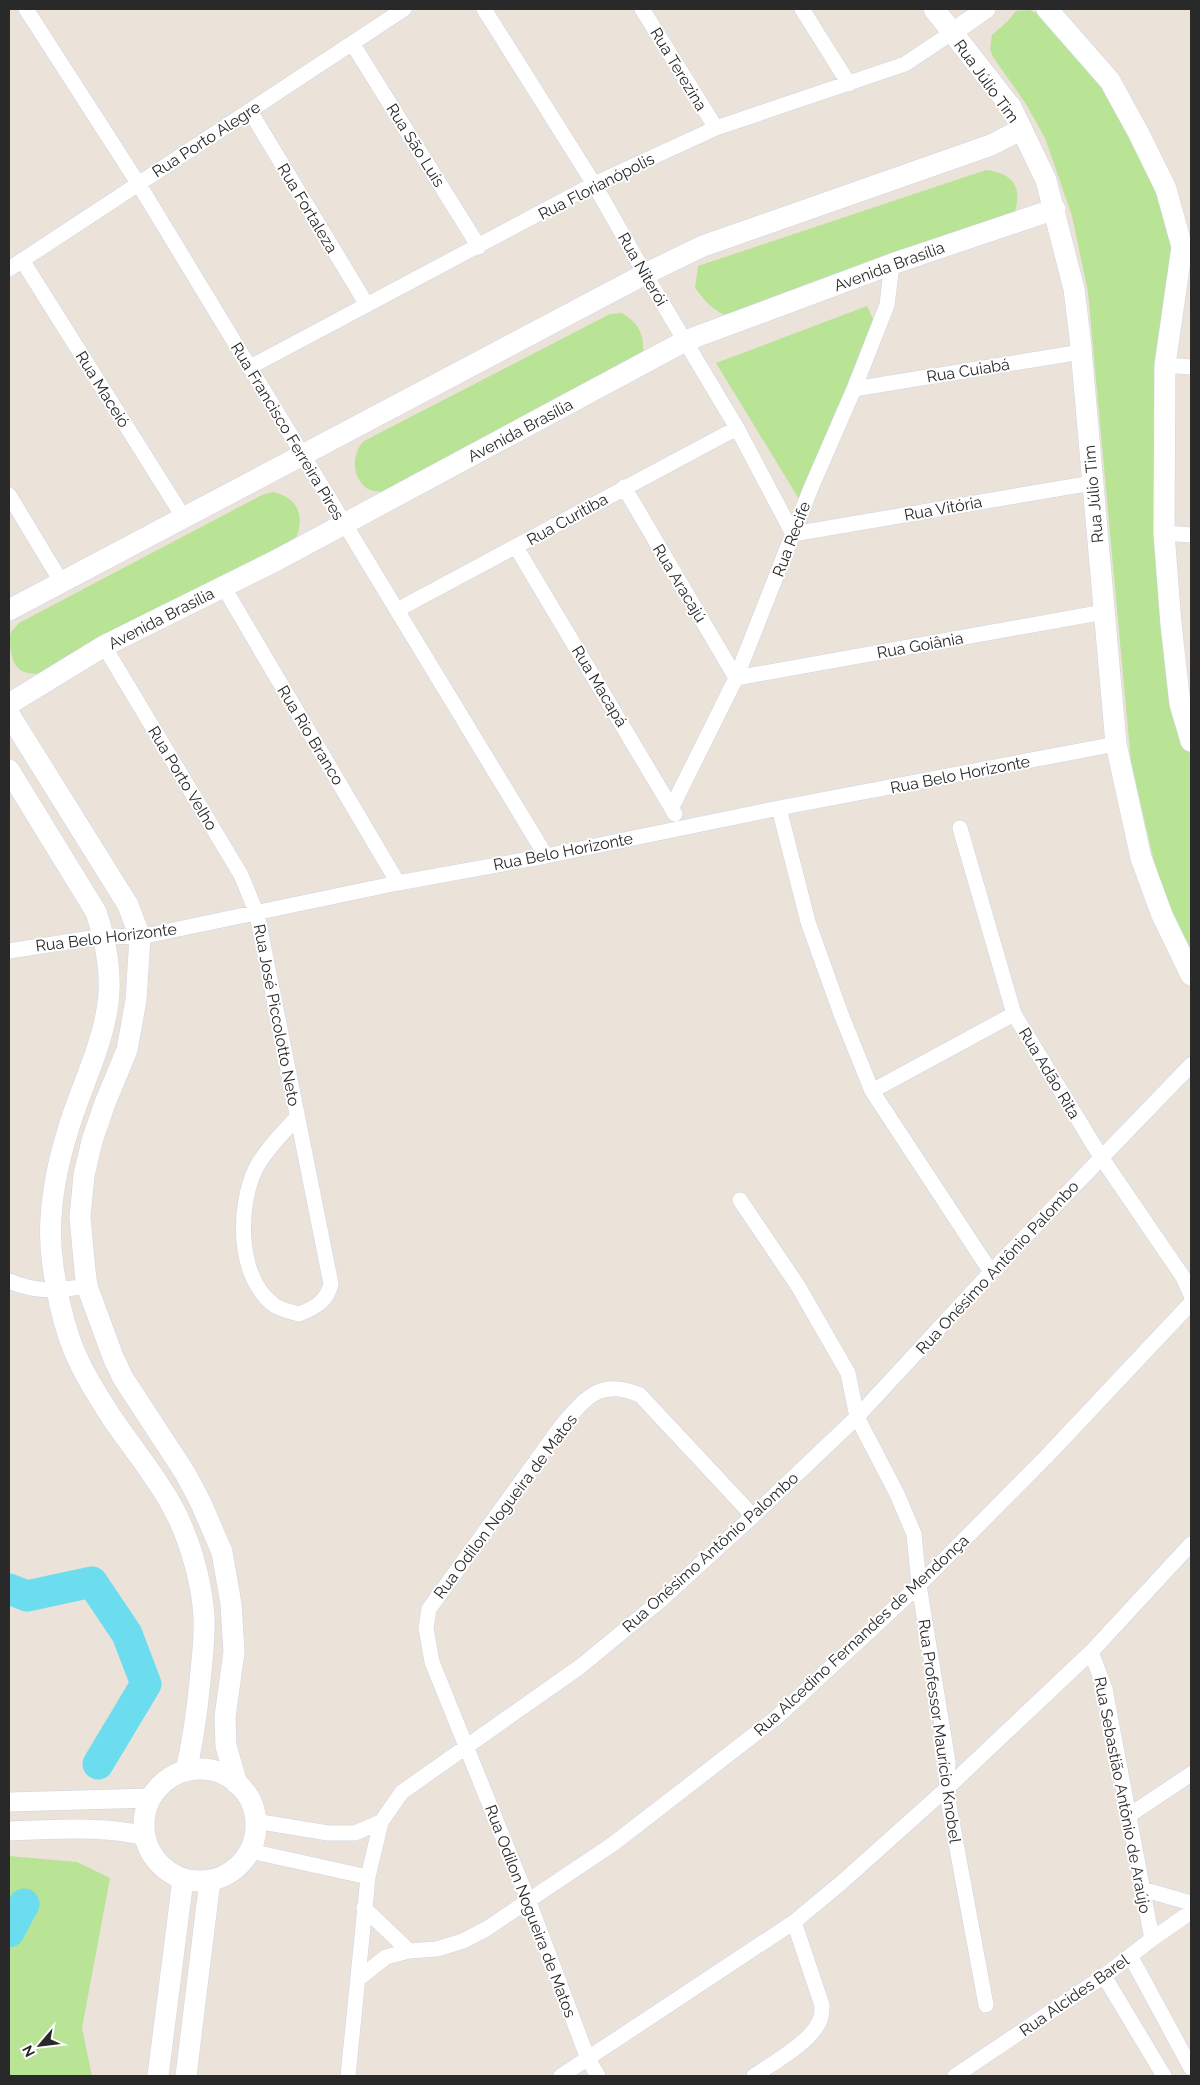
<svg xmlns="http://www.w3.org/2000/svg" width="1200" height="2085" font-family="Raleway,sans-serif">
  <rect width="100%" height="100%" fill="#ebe2da"/>
  <!-- green -->
  <path fill="#b9e395" d="M1030 10 1044 18 1103 85 1162 192 1176 249 1169 337 1177 710 1191 757V952L1171 915 1153 857 1131 762 1088 292 1072 216 1045 138 1026 104 993 57 990 49 992 35 1008 21 1016 11Z
    M986 170C1016 174 1022 188 1014 216L728 316C713 311 705 301 695 288L698 266Z
    M867 306 877 328 799 499 716 363Z
    M622 313C640 324 646 337 642 359L390 491C381 492 370 493 363 485 351 472 353 452 364 441L610 314Z
    M273 492C298 497 306 517 295 540L47 673C38 674 28 675 20 670 11 664 8 642 11 632 13 629 17 626 19 623L262 495Z
    M9 1856 77 1862 110 1878 82 2028 92 2076H9Z"/>
  <g fill="none" stroke-linecap="round" stroke-linejoin="round">
    <!-- river -->
    <path stroke="#6bddef" stroke-width="31" d="M9 1589 27 1596 92 1582 127 1634 146 1684 98 1764
      M9 1932 24 1904"/>
    <defs>
      <path id="minor" d="M26 9 138 183 546 856
        M484 9 594 184 645 274 737 428 793 534 1092 483
        M642 9 716 128
        M802 9 849 84
        M352 43 479 247
        M250 111 367 305
        M22 260 184 518
        M9 269 404 9
        M1165 365 1191 367
        M250 367 594 184 716 128 905 64 953 32
        M854 389 1081 352
        M624 487 736 678 1104 612
        M9 495 62 583
        M1164 533 1191 535
        M516 547 675 814
        M223 586 398 883
        M397 610 737 428
        M104 646 241 875 257 914 331 1284C327 1301 315 1308 299 1314 291 1312 281 1310 274 1305 237 1277 237 1207 256 1168 266 1149 283 1133 297 1117
        M672 807 736 678 811 488 854 389 887 305 892 264
        M779 808 808 922 841 1014 872 1091 991 1272
        M960 828 1014 1014 1101 1157 1183 1277 1191 1295
        M9 951 104 936 140 937 398 883 546 856 779 808 1116 744
        M872 1091 1014 1014
        M740 1200 798 1286 848 1373 857 1417 897 1494 914 1534 919 1585 948 1762 946 1789 986 2005
        M9 1281C38 1293 56 1291 87 1286
        M1091 1652 1105 1689 1152 1939
        M1128 1816 1191 1774
        M255 1821 328 1833H355L381 1822
        M250 1851 368 1877
        M1142 1889 1191 1903
        M364 1908 409 1951 437 1949 463 1941 486 1929 613 1844 777 1717 919 1585 1046 1457 1191 1303
        M1131 1957 1191 2068
        M1104 1976 1164 2076
        M358 1979 386 1957 409 1951
        M348 2076 368 1877 381 1822 402 1792 581 1666 661 1600 753 1516 857 1417 991 1272 1191 1065
        M561 2076 794 1922 841 1883 946 1789 1091 1652 1191 1544
        M598 2076 588 2059 529 1902 432 1662 426 1628 429 1609 562 1425C587 1397 600 1378 640 1395L753 1516
        M754 2076C773 2063 815 2040 821 2017 822 2013 822 2009 822 2005L794 1922
        M955 2076 1104 1976 1152 1939 1191 1912"/>
      <path id="tertiary" d="M953 32 986 9
        M9 1802 151 1798
        M9 1831C54 1830 101 1825 145 1836"/>
      <path id="secondary" d="M934 9 1011 107 1046 180 1074 289 1080 338 1116 744 1141 858 1162 915 1191 975
        M1047 9 1110 81 1139 134 1166 189 1182 247 1165 365 1164 533 1171 624 1180 704 1191 741
        M9 610 645 274 703 246 991 145 1022 129
        M9 704 104 646 277 560 685 341 892 264 1055 209
        M9 714 128 905 140 937 136 1000 127 1050 105 1103 92 1141 84 1175 80 1217 85 1271 87 1286 113 1357 123 1378 185 1473 200 1501 222 1552 231 1604 234 1652 225 1717 226 1746 237 1784
        M9 770 96 912C106 941 113 978 107 1010 100 1051 81 1088 69 1127 55 1171 46 1220 53 1266 56 1288 62 1316 69 1337 78 1365 96 1393 112 1418 131 1446 154 1474 171 1504 189 1536 202 1581 204 1617 205 1638 202 1660 200 1681 197 1712 193 1741 186 1771
        M144 1825a56 56 0 1 1 112 0a56 56 0 1 1-112 0Z
        M158 2076 183 1879
        M186 2076 210 1880"/>
    </defs>
    <!-- minor casing -->
    <use href="#minor" stroke="#cfd5e2" stroke-width="16"/>
    <!-- tertiary casing -->
    <use href="#tertiary" stroke="#cfd5e2" stroke-width="20"/>
    <!-- secondary casing -->
    <use href="#secondary" stroke="#cfd5e2" stroke-width="22"/>
    <!-- minor -->
    <use href="#minor" stroke="#fff" stroke-width="15"/>
    <!-- tertiary -->
    <use href="#tertiary" stroke="#fff" stroke-width="19"/>
    <!-- secondary -->
    <use href="#secondary" stroke="#fff" stroke-width="21"/>
  </g>
  <g text-anchor="middle" stroke-width="4" stroke-linejoin="round" paint-order="stroke">
    <!-- street labels -->
    <g font-size="16" fill="#292929" stroke="#fff">
      <text transform="translate(679 69) rotate(59)" y="6">Rua Terezina</text>
      <text transform="translate(987 81) rotate(54)" y="6">Rua Júlio Tim</text>
      <text transform="translate(206 139) rotate(-33)" y="6">Rua Porto Alegre</text>
      <text transform="translate(416 145) rotate(58)" y="6">Rua São Luís</text>
      <text transform="translate(596 186) rotate(-27)" y="6">Rua Florianópolis</text>
      <text transform="translate(308 208) rotate(59)" y="6">Rua Fortaleza</text>
      <text transform="translate(889 266) rotate(-20)" y="6">Avenida Brasília</text>
      <text transform="translate(643 269) rotate(60)" y="6">Rua Niterói</text>
      <text transform="translate(968 370) rotate(-9)" y="6">Rua Cuiabá</text>
      <text transform="translate(103 389) rotate(58)" y="6">Rua Maceió</text>
      <text transform="translate(520 430) rotate(-28)" y="6">Avenida Brasília</text>
      <text transform="translate(288 431) rotate(59)" y="6">Rua Francisco Ferreira Pires</text>
      <text transform="translate(1093 494) rotate(-95)" y="6">Rua Júlio Tim</text>
      <text transform="translate(943 508) rotate(-10)" y="6">Rua Vitória</text>
      <text transform="translate(567 519) rotate(-29)" y="6">Rua Curitiba</text>
      <text transform="translate(791 539) rotate(-69)" y="6">Rua Recife</text>
      <text transform="translate(680 583) rotate(59)" y="6">Rua Aracajú</text>
      <text transform="translate(161 618) rotate(-27)" y="6">Avenida Brasília</text>
      <text transform="translate(920 645) rotate(-10)" y="6">Rua Goiânia</text>
      <text transform="translate(600 686) rotate(59)" y="6">Rua Macapá</text>
      <text transform="translate(311 735) rotate(59)" y="6">Rua Rio Branco</text>
      <text transform="translate(960 774) rotate(-11)" y="6">Rua Belo Horizonte</text>
      <text transform="translate(183 778) rotate(59)" y="6">Rua Porto Velho</text>
      <text transform="translate(563 851) rotate(-11)" y="6">Rua Belo Horizonte</text>
      <text transform="translate(106 937) rotate(-7)" y="6">Rua Belo Horizonte</text>
      <text transform="translate(277 1015) rotate(79)" y="6">Rua José Piccolotto Neto</text>
      <text transform="translate(1050 1073) rotate(59)" y="6">Rua Adão Rita</text>
      <text transform="translate(997 1267) rotate(-47)" y="6">Rua Onésimo Antônio Palombo</text>
      <text transform="translate(505 1506) rotate(-53)" y="6">Rua Odilon Nogueira de Matos</text>
      <text transform="translate(710 1552) rotate(-42)" y="6">Rua Onésimo Antônio Palombo</text>
      <text transform="translate(861 1635) rotate(-43)" y="6">Rua Alcedino Fernandes de Mendonça</text>
      <text transform="translate(940 1731) rotate(82)" y="6">Rua Professor Maurício Knobel</text>
      <text transform="translate(1123 1795) rotate(79)" y="6">Rua Sebastião Antônio de Araújo</text>
      <text transform="translate(531 1911) rotate(69)" y="6">Rua Odilon Nogueira de Matos</text>
      <text transform="translate(1074 1995) rotate(-35)" y="6">Rua Alcides Barel</text>
    </g>
  </g>
  <!-- border -->
  <rect width="1200" height="2085" fill="none" stroke="#292929" stroke-width="20"/>
  <!-- north arrow -->
  <g transform="translate(40 2045) rotate(242)" stroke="#ffffff" stroke-width="4" paint-order="stroke">
  <path d="M0-4L9 19L0 12L-9 19Z" fill="#292929"/>
  <text y="-8" font-size="14" font-weight="bold" text-anchor="middle" fill="#292929">N</text>
  </g>
</svg>
